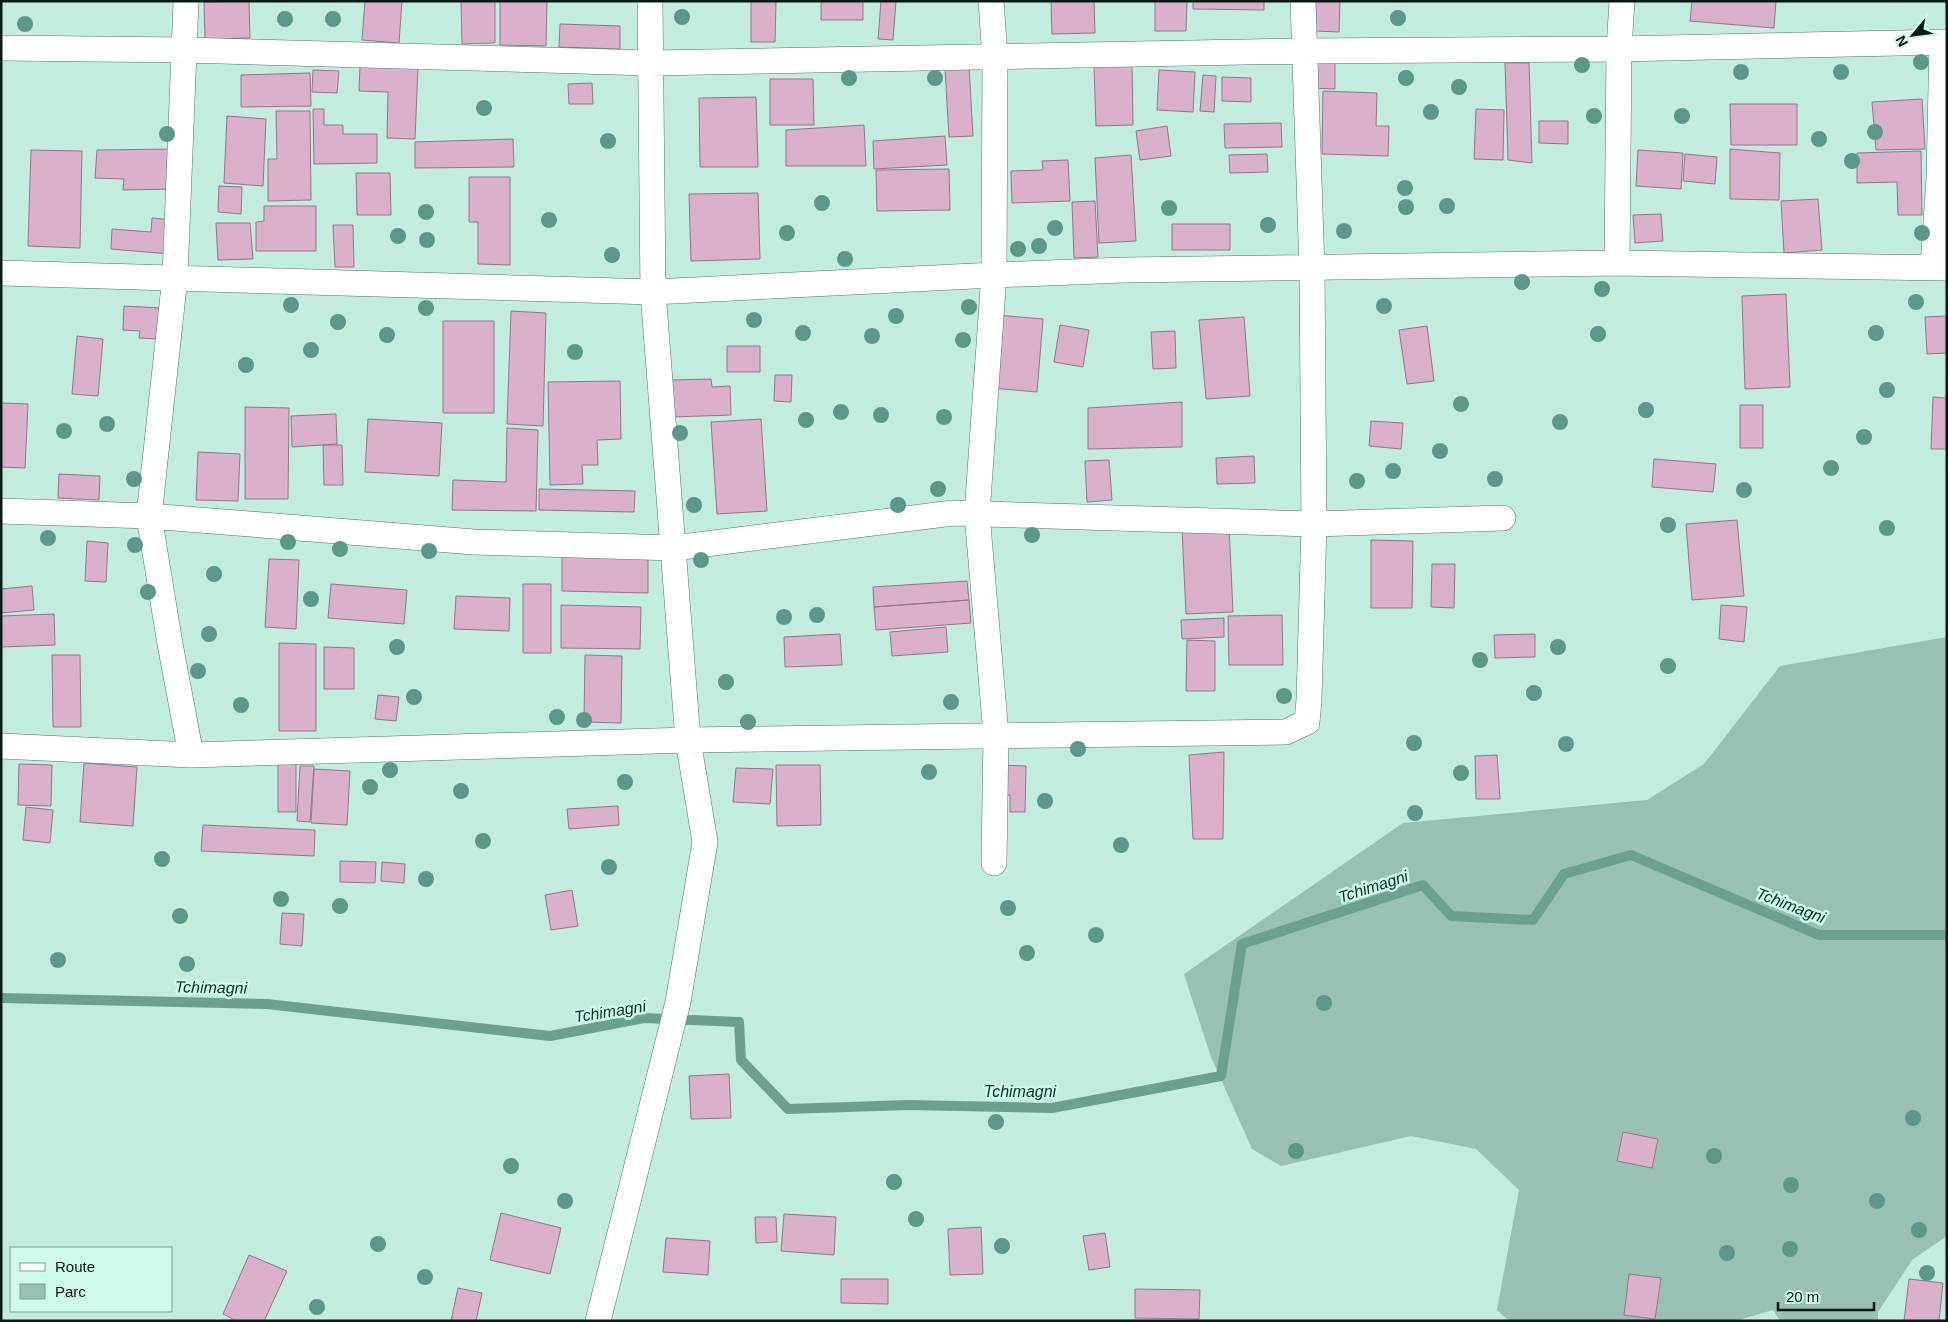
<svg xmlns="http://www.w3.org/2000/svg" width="1948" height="1322" font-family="Arial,sans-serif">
  <rect width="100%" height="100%" fill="#c1ecde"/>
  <!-- green -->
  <path fill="#98c0b3" d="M1947 637V1236L1912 1260 1878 1312V1321H1780L1773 1310 1735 1321H1509L1497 1310 1519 1190 1476 1149 1411 1136 1281 1166 1252 1149 1211 1057 1184 974 1403 823 1647 800 1704 764 1780 666Z"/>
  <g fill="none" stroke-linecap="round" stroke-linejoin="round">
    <!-- stream -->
    <path stroke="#6ca191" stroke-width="10" d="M1 998 267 1004 550 1036 644 1018 739 1022 741 1060 788 1109 908 1105 1052 1108 1221 1076 1242 944 1423 885 1451 916 1533 920 1564 874 1631 855 1819 935H1947"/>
  </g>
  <!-- building -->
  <path fill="#dbb0cb" stroke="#95768a" d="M249 1 250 38 205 39 204 2Z
    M365 1H402L399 43 362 40Z
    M461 1H495V43L462 44Z
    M500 1H547L546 46 500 45Z
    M751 1H776L775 42H751Z
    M821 1H863V20H821Z
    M881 1H896L893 40 878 39Z
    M1051 1H1094L1095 33 1052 34Z
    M1155 1H1187L1186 31H1155Z
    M1193 1H1264V10L1193 9Z
    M1315 1H1340L1339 32 1315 31Z
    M1692 1H1776L1774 28 1690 21Z
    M560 24 620 26V49L559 47Z
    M1312 56H1335V89L1312 88Z
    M1505 63H1529L1532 163 1508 160Z
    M360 65 418 67 415 139 387 138 388 92 359 91Z
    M969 66 973 136 949 137 945 68Z
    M1094 66H1132L1133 125 1096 126Z
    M313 70 339 71 337 93 312 92Z
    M1159 70 1195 72 1193 112 1157 110Z
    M310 73 311 106 241 107V75Z
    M1203 75 1216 76 1214 112 1200 111Z
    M1222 77 1251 78V102L1222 101Z
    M770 79H813L814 125H770Z
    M592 83 593 104H569L568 84Z
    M1323 91 1377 93 1376 126H1389L1388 156 1322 154Z
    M756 97 758 167H700L699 98Z
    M1922 99 1925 149 1876 150 1872 102Z
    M1730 104H1797V145H1731Z
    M313 109H324V125H343V134H377V163L314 164Z
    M1476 109 1504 110 1503 160 1474 159Z
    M276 111H310L311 200 268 201V159H277Z
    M227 116 266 119 263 186 224 183Z
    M1539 121H1568V144L1539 143Z
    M1281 123 1282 147 1225 148 1224 124Z
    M864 125 866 166H786V130Z
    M1167 126 1171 156 1140 160 1136 131Z
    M945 136 947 165 874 169 873 141Z
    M513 139 514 167 415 168V142Z
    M174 149 175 189 123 190 124 179 95 178 97 150Z
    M1730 149 1780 153 1779 200 1730 199Z
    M31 150 82 151 80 248 28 246Z
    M1638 150 1683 153 1681 189 1636 186Z
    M1921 151 1922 215H1898L1897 182 1857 183V153Z
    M1267 154 1268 172 1230 173 1229 155Z
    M1685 154 1717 157 1715 184 1683 181Z
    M1131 155 1136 241 1099 243 1095 158Z
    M1068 160 1070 201 1012 203 1011 171 1043 170 1042 161Z
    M949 169 950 210 877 211 876 170Z
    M356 173H390L391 215H357Z
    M469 177H510V265L478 264V222H469Z
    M219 186 242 187 241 214 218 212Z
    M758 193 760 259 691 261 689 194Z
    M1818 199 1822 250 1784 253 1781 201Z
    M1095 201 1098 257 1074 258 1072 202Z
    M264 206H316V251H256V222L264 221Z
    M1661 214 1663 241 1635 243 1633 215Z
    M152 218 173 220 170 254 111 249 112 229 151 232Z
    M216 223H250L253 259 218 260Z
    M1172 224H1230V250H1172Z
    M333 225H353L354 267H335Z
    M1786 294 1790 387 1745 389 1742 296Z
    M124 306 161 308 159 339 139 338 140 331 123 330Z
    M511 311 546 313 543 426 507 424Z
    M997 315 1043 319 1037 392 992 388Z
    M1947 316V353L1927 354 1925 317Z
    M1244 317 1250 396 1206 399 1199 320Z
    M443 321H494V413H443Z
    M1060 325 1089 330 1083 367 1054 362Z
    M1427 326 1434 381 1407 384 1399 330Z
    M1175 331 1176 368 1153 369 1151 332Z
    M77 336 103 339 98 396 72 394Z
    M727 346H760V372H727Z
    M775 375H792L791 402 774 401Z
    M711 379 712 387 730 386 731 415 671 417 670 380Z
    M620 381 621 439 597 440 598 465H582L583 484 550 485 548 382Z
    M1933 397 1947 398V449H1931Z
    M1182 402V447L1088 449V408Z
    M1 403 28 404 25 468 1 467Z
    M1740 405H1763V448H1740Z
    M245 407 289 408 288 499H245Z
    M336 414 337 444 292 447 291 416Z
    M368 419 442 423 439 476 365 472Z
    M761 419 767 511 717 514 711 422Z
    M1371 421 1403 423 1401 449 1369 446Z
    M507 428 538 430 536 511 452 510 453 480 506 482Z
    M323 445H342L343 485H324Z
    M198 452 240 454 238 501 196 500Z
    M1254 456 1255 483 1217 484 1216 458Z
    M1654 459 1716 464 1713 492 1652 487Z
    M1109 460 1112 500 1087 502 1085 461Z
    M59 474 100 476 99 500 58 498Z
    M539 489 635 491 634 512 539 510Z
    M1737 520 1744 596 1692 600 1686 524Z
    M1229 527 1233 612 1186 614 1182 529Z
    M1371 540 1413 541 1412 608H1371Z
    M87 541 108 543 106 582 85 581Z
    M562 555 648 556V593L562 591Z
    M269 559 299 560 296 629 265 627Z
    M1432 564H1455L1454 608 1431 607Z
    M967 581 969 600 874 607 873 587Z
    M331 584 407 590 404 624 328 618Z
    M523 584H551V653H523Z
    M32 586 34 610 1 613V589Z
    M456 596 510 598 509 631 454 629Z
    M969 600 971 623 876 630 874 607Z
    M561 605 641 607 640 649 561 648Z
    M1721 605 1747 607 1744 642 1719 639Z
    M54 614 55 645 1 647V616Z
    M1282 615 1283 665H1229L1228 616Z
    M1224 618V637L1182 639 1181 620Z
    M946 627 948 652 892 656 890 632Z
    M840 634 842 665 785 667 784 637Z
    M1535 634V657L1495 658 1494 635Z
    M1187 640 1215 641V691H1186Z
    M279 643 316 644V731H279Z
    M324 647 354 648V689H324Z
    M52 655H80L81 727H53Z
    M585 655 622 656 621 723 584 722Z
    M378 695 399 697 396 721 375 719Z
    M1224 752 1223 839H1193L1189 755Z
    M1497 755 1500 799H1476L1475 756Z
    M84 763 137 767 133 826 80 822Z
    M278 763 296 764V812H278Z
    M19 764 52 765 51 806 18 805Z
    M776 765H820L821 825 777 826Z
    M998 765 1026 766 1025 812H1010V795H998Z
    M300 766H314L310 822 297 821Z
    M736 768 773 769 770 804 733 802Z
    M314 769 350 771 347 825 311 823Z
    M618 806 619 825 569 829 567 809Z
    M26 807 53 810 50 843 23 840Z
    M203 825 315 830 314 856 201 851Z
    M340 861 376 862 375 883 340 882Z
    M382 862 405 864 404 883 381 881Z
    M572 890 578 926 551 930 545 895Z
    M282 913 304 914 302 946 280 944Z
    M729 1074 731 1118 691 1119 689 1076Z
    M1623 1132 1658 1139 1652 1168 1617 1161Z
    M501 1213 561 1228 550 1274 490 1260Z
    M784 1214 836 1217 834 1255 781 1251Z
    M755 1217H776L777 1242 756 1243Z
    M981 1227 983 1274 950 1275 948 1229Z
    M1105 1233 1110 1267 1089 1270 1083 1236Z
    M666 1238 710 1241 708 1275 663 1272Z
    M249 1255 287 1271 264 1321H237L223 1314Z
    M1629 1274 1661 1278 1655 1319 1624 1315Z
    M841 1279H888V1304L841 1303Z
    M1909 1279 1943 1283 1939 1321H1904Z
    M458 1288 482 1293 476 1321H451Z
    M1135 1289 1200 1290 1199 1319 1135 1318Z"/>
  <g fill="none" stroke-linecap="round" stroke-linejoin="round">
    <defs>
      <path id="minor" d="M186 1 175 277 149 516 170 644 191 755
        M991 1 995 58 994 275 977 514 996 734 994 863
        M1 48 185 50 650 63 1304 51 1619 49 1947 42
        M1617 263 1619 49 1622 1
        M1933 267 1939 178 1942 42
        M1 273 653 292 994 275 1124 270 1617 263 1947 268
        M1 511 149 516 474 542 674 548 953 513 1314 524 1503 518
        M1 746 191 755 688 740 1286 732 1307 722 1309 700 1314 524 1312 269 1303 1
        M598 1321 678 1002 705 842 688 740 653 292 650 1"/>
    </defs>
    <!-- minor casing -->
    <use href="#minor" stroke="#50776b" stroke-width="26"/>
    <!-- minor -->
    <use href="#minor" stroke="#fff" stroke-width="25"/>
  </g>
  <!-- trees -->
  <g fill="#5b9889">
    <circle cx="682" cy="17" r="8"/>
    <circle cx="1398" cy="18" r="8"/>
    <circle cx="285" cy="19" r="8"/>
    <circle cx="333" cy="19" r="8"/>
    <circle cx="25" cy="24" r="8"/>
    <circle cx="1921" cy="62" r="8"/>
    <circle cx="1582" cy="65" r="8"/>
    <circle cx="1741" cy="72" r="8"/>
    <circle cx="1841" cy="72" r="8"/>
    <circle cx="849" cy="78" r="8"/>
    <circle cx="935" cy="78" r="8"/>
    <circle cx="1406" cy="78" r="8"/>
    <circle cx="1459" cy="87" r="8"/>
    <circle cx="484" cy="108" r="8"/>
    <circle cx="1431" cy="112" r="8"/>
    <circle cx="1594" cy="116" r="8"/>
    <circle cx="1682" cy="116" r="8"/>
    <circle cx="1875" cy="132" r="8"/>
    <circle cx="167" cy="134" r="8"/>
    <circle cx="1819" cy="139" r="8"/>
    <circle cx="608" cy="141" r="8"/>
    <circle cx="1852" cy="161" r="8"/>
    <circle cx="1405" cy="188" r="8"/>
    <circle cx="822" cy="203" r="8"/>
    <circle cx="1447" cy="206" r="8"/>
    <circle cx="1406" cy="207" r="8"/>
    <circle cx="1169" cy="208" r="8"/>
    <circle cx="426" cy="212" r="8"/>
    <circle cx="549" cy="220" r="8"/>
    <circle cx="1268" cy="225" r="8"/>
    <circle cx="1055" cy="228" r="8"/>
    <circle cx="1344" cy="231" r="8"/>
    <circle cx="787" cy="233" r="8"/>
    <circle cx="1922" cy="233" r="8"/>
    <circle cx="398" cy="236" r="8"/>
    <circle cx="427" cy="240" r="8"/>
    <circle cx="1039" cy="246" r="8"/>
    <circle cx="1018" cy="249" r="8"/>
    <circle cx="612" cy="255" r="8"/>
    <circle cx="845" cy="259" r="8"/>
    <circle cx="1522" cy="282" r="8"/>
    <circle cx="1602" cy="289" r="8"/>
    <circle cx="1916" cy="302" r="8"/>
    <circle cx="291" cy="305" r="8"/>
    <circle cx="1384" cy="306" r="8"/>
    <circle cx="969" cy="307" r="8"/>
    <circle cx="426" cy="308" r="8"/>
    <circle cx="896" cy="316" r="8"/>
    <circle cx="754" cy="320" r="8"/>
    <circle cx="338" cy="322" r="8"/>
    <circle cx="803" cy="333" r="8"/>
    <circle cx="1876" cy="333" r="8"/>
    <circle cx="1598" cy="334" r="8"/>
    <circle cx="387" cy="335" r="8"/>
    <circle cx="872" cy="336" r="8"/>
    <circle cx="963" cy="340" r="8"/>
    <circle cx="311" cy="350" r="8"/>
    <circle cx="575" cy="352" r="8"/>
    <circle cx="246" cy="365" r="8"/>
    <circle cx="1887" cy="390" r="8"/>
    <circle cx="1461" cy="404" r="8"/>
    <circle cx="1646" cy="410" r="8"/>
    <circle cx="841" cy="412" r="8"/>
    <circle cx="881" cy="415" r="8"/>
    <circle cx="944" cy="417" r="8"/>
    <circle cx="806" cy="420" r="8"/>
    <circle cx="1560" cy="422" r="8"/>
    <circle cx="107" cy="424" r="8"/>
    <circle cx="64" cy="431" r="8"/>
    <circle cx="680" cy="433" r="8"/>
    <circle cx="1864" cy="437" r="8"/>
    <circle cx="1440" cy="451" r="8"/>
    <circle cx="1831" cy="468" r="8"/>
    <circle cx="1393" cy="471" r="8"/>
    <circle cx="134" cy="479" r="8"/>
    <circle cx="1495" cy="479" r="8"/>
    <circle cx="1357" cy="481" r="8"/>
    <circle cx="938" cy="489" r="8"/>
    <circle cx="1744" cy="490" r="8"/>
    <circle cx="694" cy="505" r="8"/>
    <circle cx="898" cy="505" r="8"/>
    <circle cx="1668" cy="525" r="8"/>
    <circle cx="1887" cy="528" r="8"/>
    <circle cx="1032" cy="535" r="8"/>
    <circle cx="48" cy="538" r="8"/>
    <circle cx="288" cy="542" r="8"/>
    <circle cx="135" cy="545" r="8"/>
    <circle cx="340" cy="549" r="8"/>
    <circle cx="429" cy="551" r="8"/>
    <circle cx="701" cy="560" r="8"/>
    <circle cx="214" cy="574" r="8"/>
    <circle cx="148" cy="592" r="8"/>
    <circle cx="311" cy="599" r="8"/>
    <circle cx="817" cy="615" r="8"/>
    <circle cx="784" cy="617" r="8"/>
    <circle cx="209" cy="634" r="8"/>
    <circle cx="397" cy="647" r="8"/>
    <circle cx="1558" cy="647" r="8"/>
    <circle cx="1480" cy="660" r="8"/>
    <circle cx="1668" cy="666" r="8"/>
    <circle cx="198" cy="671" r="8"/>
    <circle cx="726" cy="682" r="8"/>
    <circle cx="1534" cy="693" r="8"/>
    <circle cx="1284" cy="696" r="8"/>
    <circle cx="414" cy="697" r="8"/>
    <circle cx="951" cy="702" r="8"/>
    <circle cx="241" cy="705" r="8"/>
    <circle cx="557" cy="717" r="8"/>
    <circle cx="584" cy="720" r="8"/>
    <circle cx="748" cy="722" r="8"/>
    <circle cx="1414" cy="743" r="8"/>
    <circle cx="1566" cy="744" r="8"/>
    <circle cx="1078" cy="749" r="8"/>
    <circle cx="390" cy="770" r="8"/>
    <circle cx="929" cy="772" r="8"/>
    <circle cx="1461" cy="773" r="8"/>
    <circle cx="625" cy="782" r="8"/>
    <circle cx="370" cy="787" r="8"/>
    <circle cx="461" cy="791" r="8"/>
    <circle cx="1045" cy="801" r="8"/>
    <circle cx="1415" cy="813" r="8"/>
    <circle cx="483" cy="841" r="8"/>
    <circle cx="1121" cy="845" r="8"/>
    <circle cx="162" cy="859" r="8"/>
    <circle cx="609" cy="867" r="8"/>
    <circle cx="426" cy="879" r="8"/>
    <circle cx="281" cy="899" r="8"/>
    <circle cx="340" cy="906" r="8"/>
    <circle cx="1008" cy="908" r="8"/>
    <circle cx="180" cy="916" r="8"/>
    <circle cx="1096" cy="935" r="8"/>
    <circle cx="1027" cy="953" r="8"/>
    <circle cx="58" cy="960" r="8"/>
    <circle cx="187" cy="964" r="8"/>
    <circle cx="1324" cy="1003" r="8"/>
    <circle cx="1913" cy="1118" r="8"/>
    <circle cx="996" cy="1122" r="8"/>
    <circle cx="1296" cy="1151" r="8"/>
    <circle cx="1714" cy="1156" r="8"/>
    <circle cx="511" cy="1166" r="8"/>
    <circle cx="894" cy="1182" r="8"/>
    <circle cx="1791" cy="1185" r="8"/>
    <circle cx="565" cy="1201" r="8"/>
    <circle cx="1877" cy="1201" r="8"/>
    <circle cx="916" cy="1219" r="8"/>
    <circle cx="1919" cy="1230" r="8"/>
    <circle cx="378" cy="1244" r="8"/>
    <circle cx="1002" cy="1246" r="8"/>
    <circle cx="1790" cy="1249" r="8"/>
    <circle cx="1727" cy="1253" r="8"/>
    <circle cx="1927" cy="1273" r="8"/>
    <circle cx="425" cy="1277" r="8"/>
    <circle cx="317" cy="1307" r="8"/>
  </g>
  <g text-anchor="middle" stroke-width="5" stroke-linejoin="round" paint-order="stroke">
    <!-- water labels -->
    <g font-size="16" font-style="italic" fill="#013429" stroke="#cef9eb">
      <text transform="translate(1373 886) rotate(-18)" y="6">Tchimagni</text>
      <text transform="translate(1791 905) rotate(21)" y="6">Tchimagni</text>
      <text transform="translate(211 987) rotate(1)" y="6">Tchimagni</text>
      <text transform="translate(610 1011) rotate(-9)" y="6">Tchimagni</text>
      <text x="1020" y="1097">Tchimagni</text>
    </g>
  </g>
  <!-- border -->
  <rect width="1948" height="1322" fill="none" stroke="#091914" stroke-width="5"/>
  <!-- legend -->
  <rect x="10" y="1247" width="162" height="65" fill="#cef9eb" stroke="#7f9f95"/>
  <rect x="20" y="1263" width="25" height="8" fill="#ffffff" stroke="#7f9f95"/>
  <text x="55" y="1272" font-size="15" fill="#091914">Route</text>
  <rect x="20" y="1284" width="25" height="15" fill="#98c0b3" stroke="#7f9f95"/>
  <text x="55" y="1297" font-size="15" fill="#091914">Parc</text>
  <!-- north arrow -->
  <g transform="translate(1913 35) rotate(241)" stroke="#cef9eb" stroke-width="4" paint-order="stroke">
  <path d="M0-4L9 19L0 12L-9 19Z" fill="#091914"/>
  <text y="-8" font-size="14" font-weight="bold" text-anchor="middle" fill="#091914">N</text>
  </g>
  <!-- scale -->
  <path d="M1778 1302v8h96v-8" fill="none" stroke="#091914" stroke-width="2.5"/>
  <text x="1786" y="1302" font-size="15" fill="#091914" stroke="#cef9eb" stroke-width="4" paint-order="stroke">20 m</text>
</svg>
